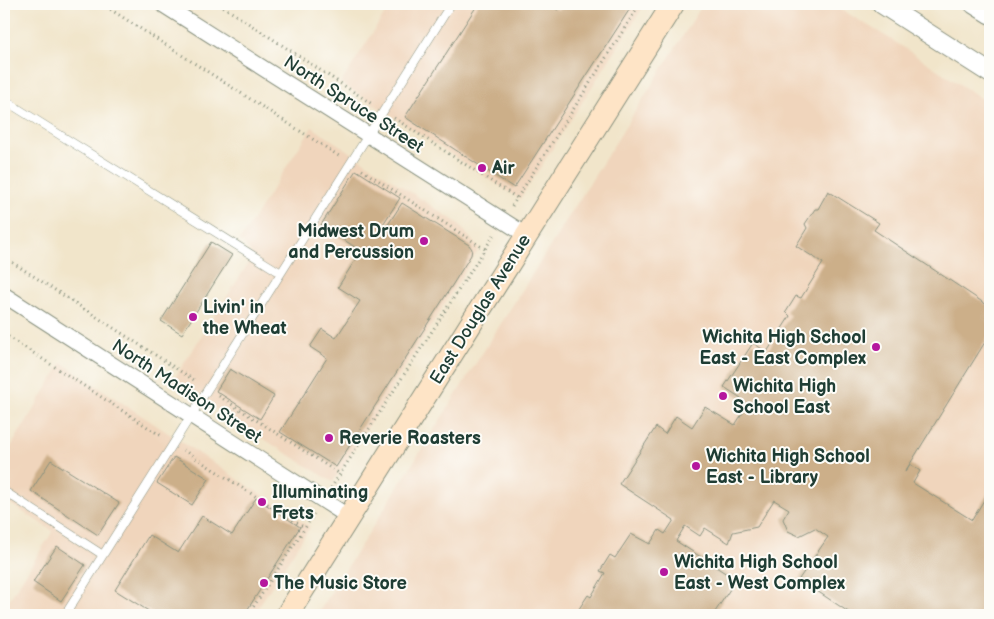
<svg xmlns="http://www.w3.org/2000/svg" width="994" height="619" font-family="'Balsamiq Sans',sans-serif">
  <rect width="100%" height="100%" fill="#fdfcf7"/>
  <filter id="ink" filterUnits="userSpaceOnUse"><feTurbulence type="fractalNoise" baseFrequency=".02" numOctaves="2"/><feDisplacementMap in="SourceGraphic" scale="10" xChannelSelector="R" yChannelSelector="G"/><feConvolveMatrix kernelMatrix="1 2 1 2 8 2 1 2 1" color-interpolation-filters="sRGB"/></filter>
  <filter id="wash" filterUnits="userSpaceOnUse"><feTurbulence type="fractalNoise" baseFrequency=".0096" numOctaves="4" result="noise"/><feDisplacementMap in="SourceGraphic" scale="20" xChannelSelector="R" yChannelSelector="G"/><feGaussianBlur stdDeviation="1.12" result="paint"/><feColorMatrix in="noise" values="0 0 0 0 0 0 0 0 0 0 0 0 0 0 0 0 0 1.4 0 .05"/><feComposite in="paint" operator="in"/></filter>
  <g filter="url(#wash)">
    <rect width="100%" height="100%" fill="#f1e5ca"/>
    <!-- built -->
    <path fill="#f0d5bc" d="M391 4H645L520 199 341 83Z
      M703 4H832L892 40 990 104V615H317Z
      M312 127 459 224 479 249 333 482 172 382 253 256 240 240Z
      M62 363 310 527 253 615H4V608L53 531 4 500V458Z"/>
    <g id="blocks">
      <!-- building -->
      <path fill="#ccaf89" d="M478 4H549L558 10 561 4H633L514 188 405 117Z
        M356 170 400 198 376 235 380 237 402 203 469 245 472 249 471 255 453 284 336 467 280 432 327 358 310 347 322 329 336 338 360 301 338 287 361 251 321 225Z
        M828 191 879 223 874 230 990 307V334L905 472 910 464 920 471 913 483 972 520 990 490V615H853L799 579 828 537 815 528 799 536 788 531 783 519 789 509 774 500 757 527 733 532 729 543 705 528 700 536 685 526 676 541 736 580 713 615H691L686 612 685 615H575L588 595 591 597 605 573 600 571 610 555 615 558 631 534 650 544 659 530 665 534 674 520 619 484 656 427 665 434 676 416 692 427 705 407 735 425 746 408 739 403 741 398 724 387 753 343 767 352 790 316 786 312 796 296 801 298 823 263 796 246 807 228 805 224 815 209H818Z
        M211 242 232 255 182 334 161 321Z
        M230 369 274 396 260 419 216 391Z
        M174 457 209 479 192 505 157 483Z
        M51 460 119 503 98 535 31 491Z
        M256 498 300 527 244 615H155L115 590 149 535 178 553 202 516 232 535Z
        M57 546 85 565 61 601 33 582Z"/>
    </g>
  </g>
  <g filter="url(#ink)">
    <use href="#blocks" fill-opacity="0" stroke="#88917f" stroke-width="1"/>
    <g fill="none" stroke-linecap="round" stroke-linejoin="round">
      <defs>
        <path id="service" d="M4 100 281 273
          M4 491 103 555
          M65 615 451 4"/>
        <path id="minor" d="M162 4 526 235
          M4 295 349 517"/>
        <path id="tertiary" d="M882 4 990 73
          M974 4 990 14"/>
        <path id="secondary" d="M287 615 673 4"/>
      </defs>
      <!-- service casing -->
      <use href="#service" stroke="#88917f" stroke-width="9"/>
      <!-- minor casing -->
      <use href="#minor" stroke="#88917f" stroke-width="17"/>
      <!-- tertiary casing -->
      <use href="#tertiary" stroke="#88917f" stroke-width="21"/>
      <!-- secondary casing -->
      <use href="#secondary" stroke="#88917f" stroke-width="24"/>
      <!-- path -->
      <path stroke="#88917f" stroke-width="3" stroke-dasharray="1 4" stroke-linecap="butt" d="M102 4 339 156
        M219 4 372 104
        M394 118 517 198
        M362 170 485 249
        M512 206 640 4
        M4 257 197 382
        M4 334 163 437
        M219 396 340 474
        M183 450 305 528
        M331 488 494 235
        M248 615 314 514"/>
      <!-- service -->
      <use href="#service" stroke="#fff" stroke-width="8"/>
      <!-- minor -->
      <use href="#minor" stroke="#fff" stroke-width="15"/>
      <!-- tertiary -->
      <use href="#tertiary" stroke="#fff" stroke-width="19"/>
      <!-- secondary -->
      <use href="#secondary" stroke="#fee4c6" stroke-width="22"/>
    </g>
  </g>
  <!-- markers -->
  <g fill="#b5179e" stroke="#fdfcf7" stroke-width="2">
    <circle cx="482" cy="168" r="5"/>
    <circle cx="424" cy="241" r="5"/>
    <circle cx="193" cy="317" r="5"/>
    <circle cx="876" cy="347" r="5"/>
    <circle cx="723" cy="396" r="5"/>
    <circle cx="329" cy="438" r="5"/>
    <circle cx="696" cy="466" r="5"/>
    <circle cx="262" cy="502" r="5"/>
    <circle cx="664" cy="572" r="5"/>
    <circle cx="264" cy="583" r="5"/>
  </g>
  <g text-anchor="middle" stroke-width="4" stroke-linejoin="round" paint-order="stroke">
    <!-- street labels -->
    <g font-size="18" fill="#1f3d34" stroke="#fdfcf7">
      <text transform="translate(354 104) rotate(33)" y="6">North Spruce Street</text>
      <text transform="translate(480 309) rotate(-58)" y="6">East Douglas Avenue</text>
      <text transform="translate(187 391) rotate(33)" y="6">North Madison Street</text>
    </g>
    <!-- poi labels -->
    <g font-size="18" font-weight="bold" fill="#1f3d34" stroke="#fdfcf7" text-anchor="start">
      <text x="492" y="174">Air</text>
      <text x="414" y="237" text-anchor="end">Midwest Drum<tspan x="414" dy="21">and Percussion</tspan></text>
      <text x="203" y="313">Livin' in<tspan x="203" dy="21">the Wheat</tspan></text>
      <text x="866" y="343" text-anchor="end">Wichita High School<tspan x="866" dy="21">East - East Complex</tspan></text>
      <text x="733" y="392">Wichita High<tspan x="733" dy="21">School East</tspan></text>
      <text x="339" y="444">Reverie Roasters</text>
      <text x="706" y="462">Wichita High School<tspan x="706" dy="21">East - Library</tspan></text>
      <text x="272" y="498">Illuminating<tspan x="272" dy="21">Frets</tspan></text>
      <text x="674" y="568">Wichita High School<tspan x="674" dy="21">East - West Complex</tspan></text>
      <text x="274" y="589">The Music Store</text>
    </g>
  </g>
  <!-- margin -->
  <rect width="994" height="619" fill="none" stroke="#fdfcf7" stroke-width="20"/>
</svg>
